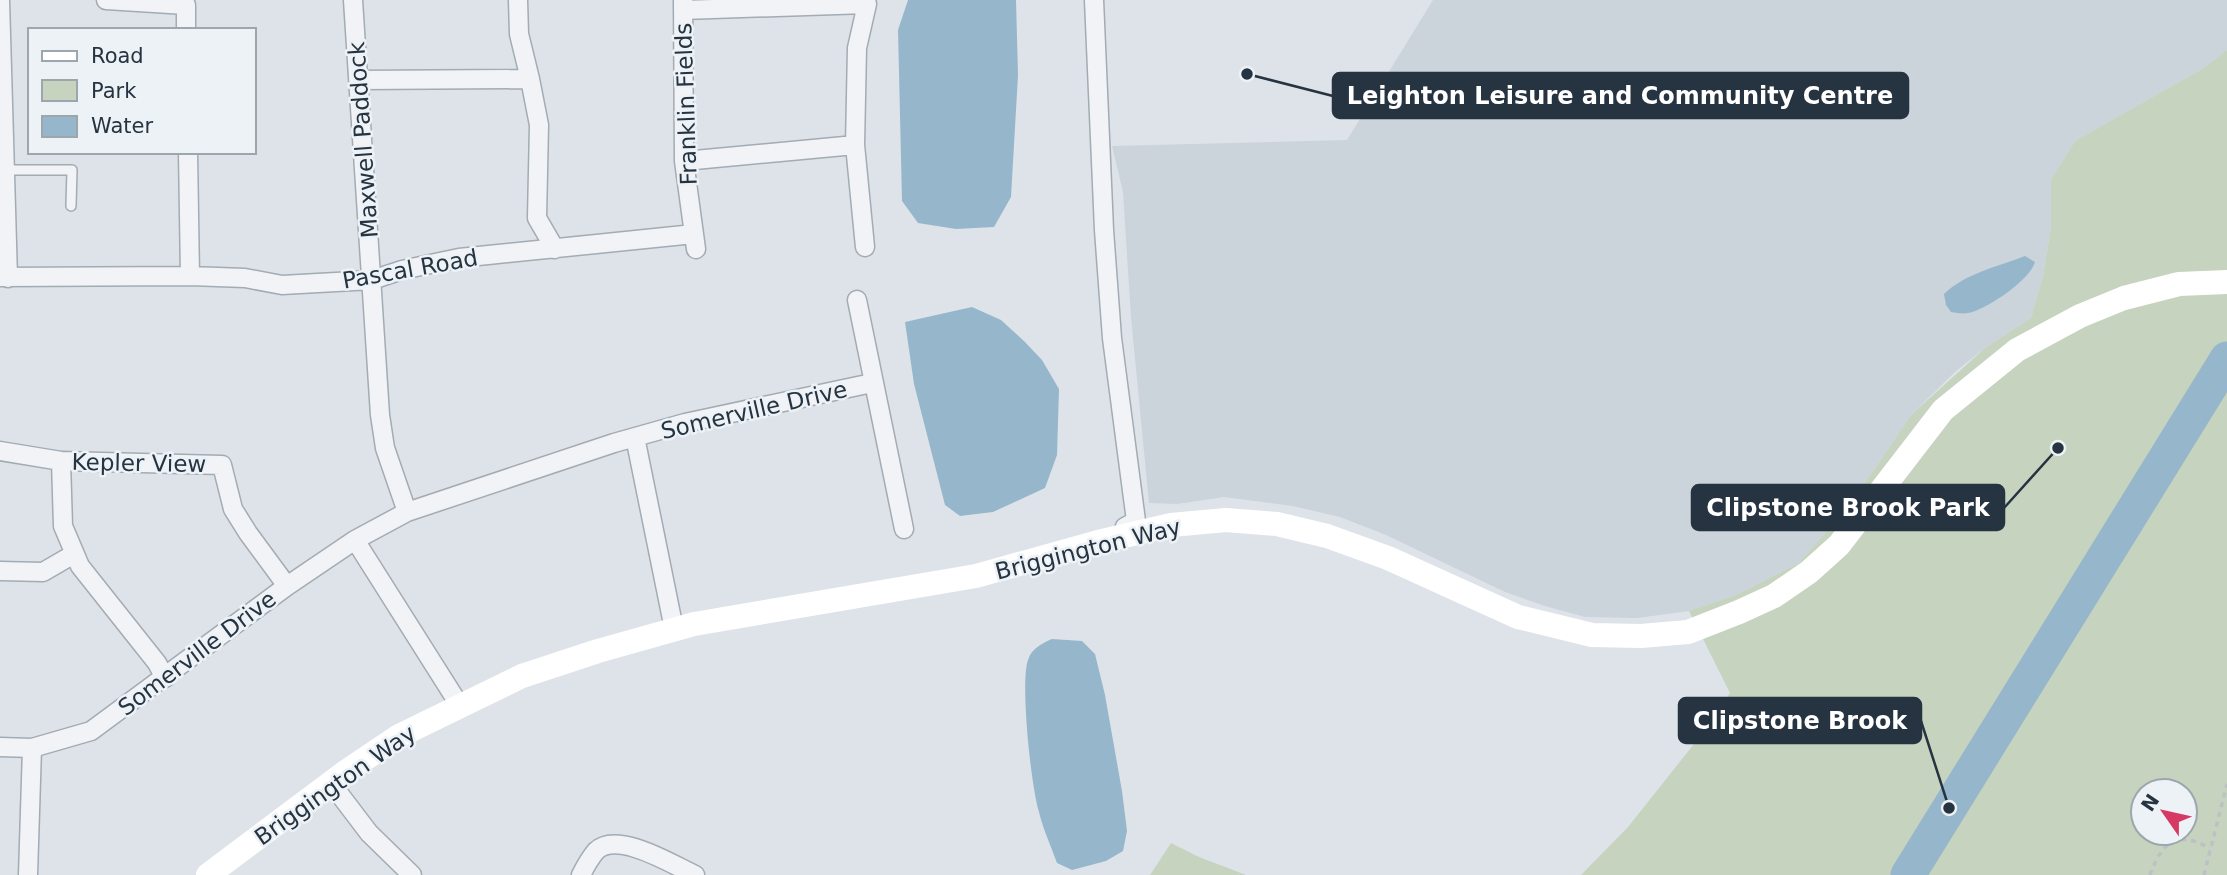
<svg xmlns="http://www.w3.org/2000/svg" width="2227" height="875" font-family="'DejaVu Sans',sans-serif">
  <rect width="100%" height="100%" fill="#dee3e9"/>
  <!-- built -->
  <path fill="#cbd3db" d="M1433 0H2227V50L2202 69 2075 141 2051 180V228L2043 276 2031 318 1985 348 1955 372 1911 415 1867 480 1834 523 1799 563 1736 595 1689 611 1637 618 1585 617 1545 606 1505 592 1386 535 1340 517 1293 506 1224 497 1177 504 1149 503 1131 317 1123 192 1112 146 1347 140Z"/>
  <!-- green -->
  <path fill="#c6d3be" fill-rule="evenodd" d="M2227 50V875H1581L1628 827 1698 739 1730 693 1689 611 1736 595 1799 563 1834 523 1867 480 1911 415 1985 348 2031 318 2043 276 2051 228V180L2075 141 2202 69ZM2143 791H2185V833H2143Z
    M1171 843 1199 857 1246 875H1150Z"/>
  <!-- water -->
  <path fill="#96b7cb" d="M908 0H1016L1018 75 1011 197 994 227 956 229 918 223 902 201 898 30Z
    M2025 256 2035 262C2030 280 1986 310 1968 313 1963 314 1957 313 1951 312L1946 305 1944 294C1966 273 1997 267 2025 256Z
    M972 307 1001 320 1024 341 1042 360 1059 389 1057 455 1045 488 993 512 960 516 945 505 914 384 905 322Z
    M1052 639 1082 641 1095 654 1105 695 1122 791 1127 831 1123 851 1106 861 1072 870 1057 863C1051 846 1043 829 1039 812 1031 787 1020 682 1028 660 1032 648 1041 644 1052 639Z"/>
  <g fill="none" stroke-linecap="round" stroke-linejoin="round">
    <!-- river -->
    <path stroke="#96b7cb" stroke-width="35" d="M1908 875 2227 359"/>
    <defs>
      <path id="lane" d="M5 170H72L71 206"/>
      <path id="street" d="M0 0 8 278
        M106 0 186 5V30
        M353 0 380 415 385 448 407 512
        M683 0 684 161 696 249
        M1094 0 1104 230 1112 338 1136 521 1125 527 1126 536
        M683 10 867 4 857 48 855 145 684 161
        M530 79 539 125 537 218 555 249
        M359 80 530 79 519 34 518 0
        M855 145 865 247
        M188 152 190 276
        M0 277 190 276 245 278 282 285 372 280 402 270 459 258 694 234
        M857 300 904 529
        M635 437 674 629
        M0 451 61 461 222 465 233 509 248 533 287 586
        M61 461 63 526 80 566 157 663 165 678
        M355 540 460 706
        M0 571 43 572 74 554
        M0 747 32 748 91 731 287 586 355 540 407 512 614 443 685 423 872 383
        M331 783 369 833 412 875
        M28 875 32 748
        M581 875C585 867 590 858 596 851 617 830 673 865 695 875"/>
    </defs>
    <!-- lane casing -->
    <use href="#lane" stroke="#a3abb3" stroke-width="12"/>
    <!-- street casing -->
    <use href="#street" stroke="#a3abb3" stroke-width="21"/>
    <!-- path -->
    <path stroke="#bcc1c7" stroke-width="3.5" stroke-dasharray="5 5" stroke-linecap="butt" d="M2150 875C2162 842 2176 830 2210 848
      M2204 875 2227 784"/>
    <!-- lane -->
    <use href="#lane" stroke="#f1f3f7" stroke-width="9"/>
    <!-- street -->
    <use href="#street" stroke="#f1f3f7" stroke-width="18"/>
    <!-- secondary -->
    <path stroke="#fff" stroke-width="24" d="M208 875 344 773 399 736 522 676 598 651 694 624 976 576 1098 542 1171 525 1226 520 1277 524 1327 536 1388 558 1518 617 1592 635 1641 636 1688 632 1739 612 1774 596 1809 572 1839 545 1943 410 2017 350 2080 316 2124 298 2179 284 2227 282"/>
  </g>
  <g text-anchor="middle" stroke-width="5" stroke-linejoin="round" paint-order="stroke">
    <!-- street labels -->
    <g font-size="23" fill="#263340" stroke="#edf2f6">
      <text transform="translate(686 104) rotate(-92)" y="8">Franklin Fields</text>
      <text transform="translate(363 140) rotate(-94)" y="8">Maxwell Paddock</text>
      <text transform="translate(410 269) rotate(-10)" y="8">Pascal Road</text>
      <text transform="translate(754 410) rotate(-13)" y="8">Somerville Drive</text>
      <text transform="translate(139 463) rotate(1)" y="8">Kepler View</text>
      <text transform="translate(1088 549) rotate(-14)" y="8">Briggington Way</text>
      <text transform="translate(197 653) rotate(-37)" y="8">Somerville Drive</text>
      <text transform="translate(335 785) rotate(-35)" y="8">Briggington Way</text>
    </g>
  </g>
  <!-- callouts -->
  <path fill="none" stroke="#263340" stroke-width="2.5" d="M1247 74L1333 96M2058 448L2004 508M1949 808L1921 721"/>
  <g fill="#263340" stroke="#edf2f6" stroke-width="2.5">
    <circle cx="1247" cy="74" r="7"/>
    <circle cx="2058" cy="448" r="7"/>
    <circle cx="1949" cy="808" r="7"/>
  </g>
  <g fill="#263340" stroke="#263340" stroke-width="2.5">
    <rect x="1333" y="73" width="575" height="45" rx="7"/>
    <rect x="1692" y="485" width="312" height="45" rx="7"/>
    <rect x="1679" y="698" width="242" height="45" rx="7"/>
  </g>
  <g font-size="24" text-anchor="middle" font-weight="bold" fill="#fff">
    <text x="1620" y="104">Leighton Leisure and Community Centre</text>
    <text x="1848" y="516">Clipstone Brook Park</text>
    <text x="1800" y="729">Clipstone Brook</text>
  </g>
  <!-- legend -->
  <rect x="28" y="28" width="228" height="126" fill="#edf2f6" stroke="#9da6ad" stroke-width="2"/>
  <rect x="42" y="51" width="35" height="10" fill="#ffffff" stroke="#9da6ad" stroke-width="2"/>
  <text x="91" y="63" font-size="21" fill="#263340">Road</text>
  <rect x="42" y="80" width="35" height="21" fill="#c6d3be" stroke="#9da6ad" stroke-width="2"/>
  <text x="91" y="98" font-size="21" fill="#263340">Park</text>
  <rect x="42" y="116" width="35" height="21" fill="#96b7cb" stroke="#9da6ad" stroke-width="2"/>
  <text x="91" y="133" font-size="21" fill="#263340">Water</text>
  <!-- north arrow -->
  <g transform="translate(2164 812) rotate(304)"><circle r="33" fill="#edf2f6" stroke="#9da6ad" stroke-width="2"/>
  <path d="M0-5L12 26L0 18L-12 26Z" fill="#d73965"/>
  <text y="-10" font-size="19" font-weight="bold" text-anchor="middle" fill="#263340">N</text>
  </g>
</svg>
